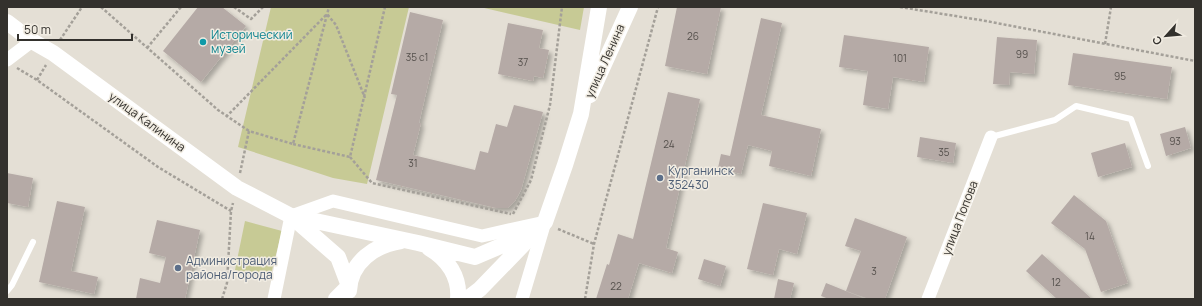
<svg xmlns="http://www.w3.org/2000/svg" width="1202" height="306" font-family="Manrope,sans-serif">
  <defs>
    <filter id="shadow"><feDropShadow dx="3.5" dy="3.5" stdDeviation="2" flood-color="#0004"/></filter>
  </defs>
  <rect width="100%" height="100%" fill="#e4dfd5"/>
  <!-- green -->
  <path fill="#c7ca95" d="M271 7H409L367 184 333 178 238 147Z
    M480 7H584L580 30Z
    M245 221 282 231 270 278 235 270Z"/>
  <!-- building -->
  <path fill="#b5aaa6" filter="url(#shadow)" d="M198 7H222L246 26 201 82 163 51Z
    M677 7H721L707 74 665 66Z
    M410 12 443 20 419 123H421L413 155 475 170 480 151 488 153 496 124 507 127 514 105 543 112 521 190 515 201 508 208H496L376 180 397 95 391 94Z
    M761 18 782 23 761 115 821 129 811 176 769 166 772 151 748 145 741 174 718 168 721 154 730 156Z
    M508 23 543 30 539 48 549 50 543 78 534 76 533 81 498 74Z
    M844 35 929 47 924 82 893 77 888 109 863 105 868 71 839 67Z
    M997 37 1037 40 1034 74 1010 72 1009 85 993 84Z
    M1073 53 1172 67 1167 99 1068 85Z
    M668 92 700 99 666 248 678 252 672 273 639 263 628 299H596L607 264 609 265 618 234 633 239Z
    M1185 127 1191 148 1166 156 1160 134Z
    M920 137 956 143 953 163 917 157Z
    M1125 143 1132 167 1098 177 1091 153Z
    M7 173 33 178 28 207 7 203Z
    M1074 195 1106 221 1128 283 1101 292 1085 249 1051 223Z
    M57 201 85 207 71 271 98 277 94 294 39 282Z
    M763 203 807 213 797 254 779 249 773 275 747 269Z
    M855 218 907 237 885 299H869L846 291 861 251 845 246Z
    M157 220 200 230 185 299H136L140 278 160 283 166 257 149 253Z
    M1042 254 1092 299H1057L1026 271Z
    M704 259 726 266 720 286 698 279Z
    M778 279 794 283 790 299H774Z
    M826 283 863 298V299H829L821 296Z"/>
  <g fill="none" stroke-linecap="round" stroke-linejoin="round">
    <!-- path -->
    <path stroke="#a4a099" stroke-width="2.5" stroke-dasharray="3 2" stroke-linecap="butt" d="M101 7 218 110 249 131
      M234 7 251 19 263 7
      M900 7 986 21 1195 61
      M60 40 82 7
      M1105 44 1111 7
      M147 48 181 7
      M17 68 37 80 158 167 231 211
      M37 80 46 65
      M226 117 327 14 336 25 365 98
      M293 144 350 157 385 7
      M350 157 372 183 511 214
      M240 173 249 131 293 144 329 7
      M513 214 531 180 550 105 562 7
      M558 229 594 244
      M222 299 227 283 231 211 233 203
      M585 299 594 244 658 7"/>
    <!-- service -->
    <path stroke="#fff" stroke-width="6" d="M991 137 1055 120 1076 106 1131 119 1148 166
      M7 291 12 285 33 242"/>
    <!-- minor -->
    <path stroke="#fff" stroke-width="13" d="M7 60 32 41
      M274 299 291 216 333 201 482 236 545 222 522 299
      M928 299 991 137"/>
    <!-- tertiary -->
    <path stroke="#fff" stroke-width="16" d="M7 22 32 41 53 53 237 188 291 216 338 257 349 286 336 299
      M590 95 630 7
      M292 216 418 243 475 257 503 245 530 230
      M429 248C448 259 460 277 458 299
      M349 291C350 262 375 245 401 241
      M467 299 480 289 545 222 565 165 581 114 599 7"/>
  </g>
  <!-- markers -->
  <circle fill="#0f9aa8" stroke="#f1ece2" stroke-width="1.5" cx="203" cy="42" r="4"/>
  <g fill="#5c6f8a" stroke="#f1ece2" stroke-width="1.5">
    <circle cx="660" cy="178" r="4"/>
    <circle cx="178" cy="268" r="4"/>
  </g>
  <g text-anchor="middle" stroke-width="3" stroke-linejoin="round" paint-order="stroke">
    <!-- number labels -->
    <g font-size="10" fill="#544f4b">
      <text x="693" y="40">26</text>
      <text x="1022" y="58">99</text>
      <text x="417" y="61">35 с1</text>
      <text x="900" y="62">101</text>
      <text x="523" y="66">37</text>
      <text x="1120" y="80">95</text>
      <text x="1175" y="145">93</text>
      <text x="669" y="148">24</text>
      <text x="944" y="156">35</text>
      <text x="413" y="167">31</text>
      <text x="1090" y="240">14</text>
      <text x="874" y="275">3</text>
      <text x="1056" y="286">12</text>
      <text x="616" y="290">22</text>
    </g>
    <!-- culture labels -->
    <g font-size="12" fill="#0d838f" stroke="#f1ece2" text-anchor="start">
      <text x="211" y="39">Исторический<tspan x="211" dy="14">музей</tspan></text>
    </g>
    <!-- street labels -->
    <g font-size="12" fill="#33312d" stroke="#f1ece2">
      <text transform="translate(605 61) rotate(-66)" y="4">улица Ленина</text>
      <text transform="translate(147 122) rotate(36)" y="4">улица Калинина</text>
      <text transform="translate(960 218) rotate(-69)" y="4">улица Попова</text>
    </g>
    <!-- service labels -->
    <g font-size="12" fill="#4e5e75" stroke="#f1ece2" text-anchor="start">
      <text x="668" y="175">Курганинск<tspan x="668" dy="14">352430</tspan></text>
      <text x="186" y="265">Администрация<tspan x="186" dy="14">района/города</tspan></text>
    </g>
  </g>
  <!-- border -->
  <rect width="1202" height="306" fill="none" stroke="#33312d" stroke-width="16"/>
  <!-- north arrow -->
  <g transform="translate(1166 36) rotate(243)" stroke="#f1ece2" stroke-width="3" paint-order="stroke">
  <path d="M0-3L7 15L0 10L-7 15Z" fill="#33312d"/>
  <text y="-6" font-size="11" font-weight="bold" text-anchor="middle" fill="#33312d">С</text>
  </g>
  <!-- scale -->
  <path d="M18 34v6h114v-6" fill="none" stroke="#33312d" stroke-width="2"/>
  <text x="24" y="34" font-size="12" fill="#33312d" stroke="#f1ece2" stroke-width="3" paint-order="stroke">50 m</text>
</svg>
